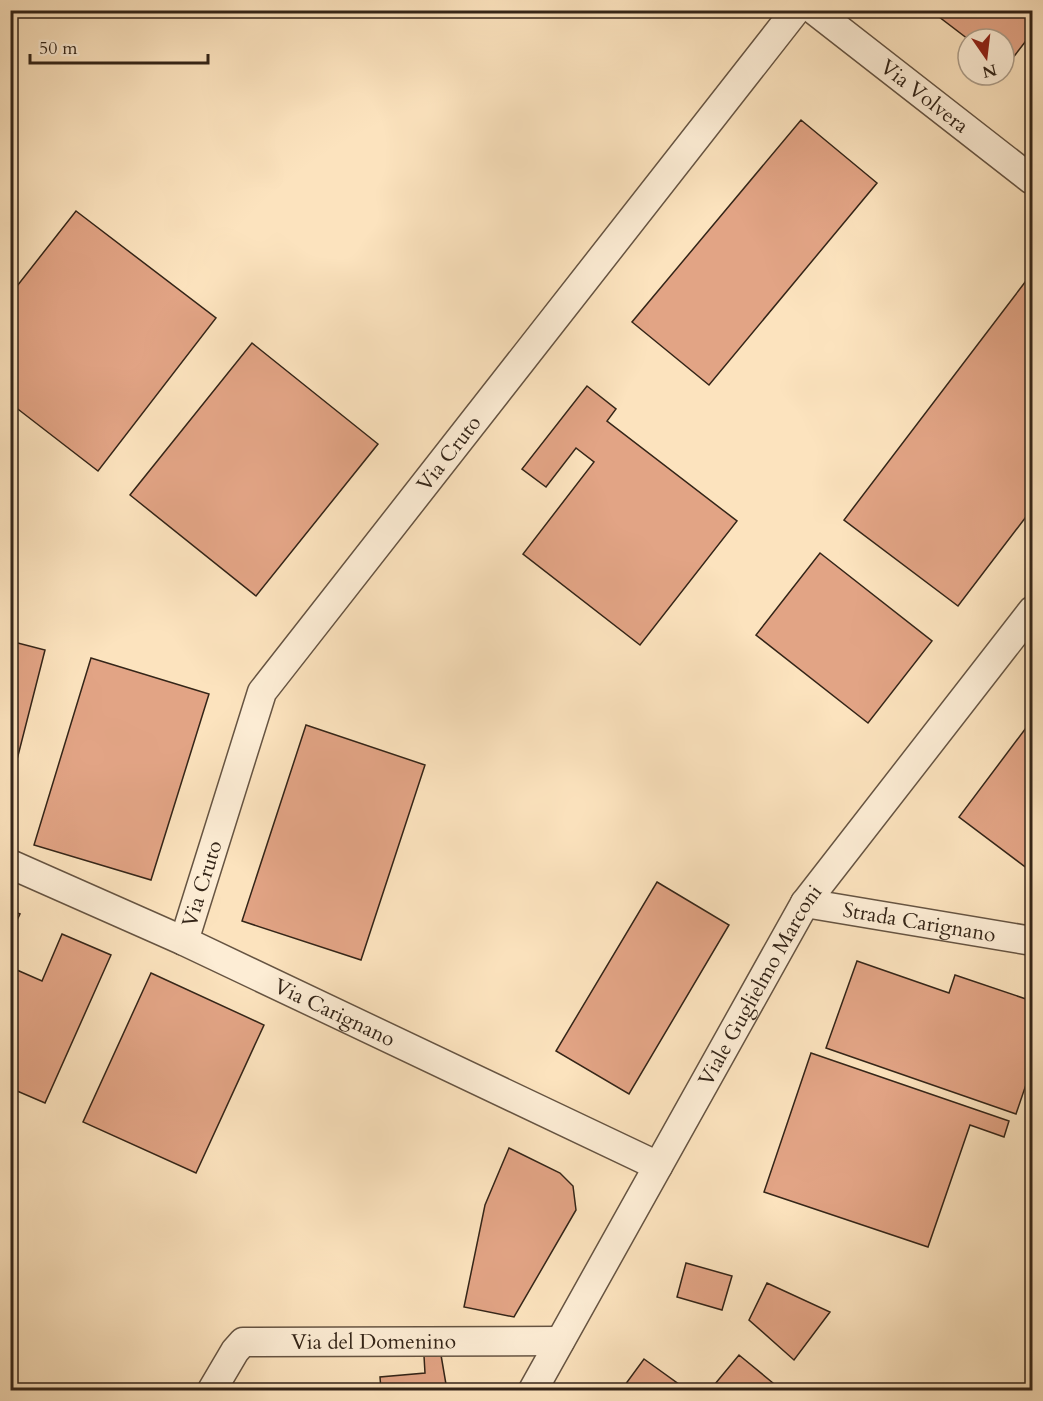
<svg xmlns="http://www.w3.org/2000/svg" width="1043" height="1401" font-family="Cardo,serif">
  <rect width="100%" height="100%" fill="#fce3be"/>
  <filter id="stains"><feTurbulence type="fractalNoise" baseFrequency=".00333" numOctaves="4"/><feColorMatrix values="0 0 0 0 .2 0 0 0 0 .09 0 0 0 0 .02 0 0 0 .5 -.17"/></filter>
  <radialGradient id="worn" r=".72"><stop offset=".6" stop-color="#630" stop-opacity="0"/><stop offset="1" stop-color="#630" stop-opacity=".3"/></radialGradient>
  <!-- building -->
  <path fill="#e2a485" stroke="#342518" stroke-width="1.5" d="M930 10H1032V33L1005 68 1004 39H968Z
    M801 120 877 183 709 385 632 322Z
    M76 211 216 318 98 471 10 403V295Z
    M1032 273V509L958 606 844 520Z
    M252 343 378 444 256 596 130 495Z
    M587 386 616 409 607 421 737 521 640 645 523 554 594 462 576 448 546 487 522 469Z
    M820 553 932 641 868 723 756 635Z
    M10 641 45 650 10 787Z
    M91 658 209 694 151 880 34 845Z
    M1032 720V872L959 817Z
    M306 725 425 765 361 960 242 921Z
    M657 882 729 925 629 1094 556 1051Z
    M10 910 20 914 10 935Z
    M62 934 111 955 45 1103 10 1088V967L42 981Z
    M857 961 949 993 955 975 1032 1001V1067L1016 1114 826 1048Z
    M151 973 264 1025 196 1173 83 1122Z
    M811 1053 1009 1121 1004 1137 970 1125 928 1247 764 1192Z
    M509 1148 560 1173 573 1186 576 1210 514 1317 464 1307 485 1205Z
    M686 1263 732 1276 722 1310 677 1297Z
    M767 1283 830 1312 794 1360 749 1320Z
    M441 1355 447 1390H381L380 1377 425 1373 424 1356Z
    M739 1355 773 1383 767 1390H710Z
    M644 1359 680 1385 676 1390 622 1389Z
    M265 1384 327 1387V1390H264Z"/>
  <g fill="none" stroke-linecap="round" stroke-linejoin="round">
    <defs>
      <g id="minor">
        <path id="s1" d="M814 10 1032 180"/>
        <path id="s2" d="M10 864 184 941 658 1166"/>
        <path id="s3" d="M805 903 1032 941"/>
        <path id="s4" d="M184 941 262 692 796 10"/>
        <path id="s5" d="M212 1390 235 1351 243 1342 560 1341"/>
        <path id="s6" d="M533 1390 805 903 1032 611"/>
      </g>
    </defs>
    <!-- minor casing -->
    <use href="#minor" stroke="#665442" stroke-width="31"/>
    <!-- minor -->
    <use href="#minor" stroke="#fdedd5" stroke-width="28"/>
  </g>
  <g text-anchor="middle" stroke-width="4.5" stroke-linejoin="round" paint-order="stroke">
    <!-- street labels -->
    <g font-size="21" fill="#342518" stroke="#fdedd5">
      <text dy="7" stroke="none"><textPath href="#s1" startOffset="140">Via Volvera</textPath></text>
      <text dy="7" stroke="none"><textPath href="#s4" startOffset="564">Via Cruto</textPath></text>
      <text dy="7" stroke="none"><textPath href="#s4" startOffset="60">Via Cruto</textPath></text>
      <text dy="7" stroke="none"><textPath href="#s3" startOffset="116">Strada Carignano</textPath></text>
      <text dy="7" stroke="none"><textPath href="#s6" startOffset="464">Viale Guglielmo Marconi</textPath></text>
      <text dy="7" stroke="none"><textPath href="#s2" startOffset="357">Via Carignano</textPath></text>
      <text dy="7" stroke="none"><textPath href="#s5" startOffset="188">Via del Domenino</textPath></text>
    </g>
  </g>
  <!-- margin -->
  <rect width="1043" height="1401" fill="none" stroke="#fce3be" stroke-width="36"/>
  <rect x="12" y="12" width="1019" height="1377" fill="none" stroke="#342518" stroke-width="3"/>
  <rect x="18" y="18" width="1007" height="1365" fill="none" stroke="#342518" stroke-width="1.5"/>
  <!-- north arrow -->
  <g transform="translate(986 57) rotate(166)"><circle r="28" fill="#fdedd5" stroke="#ad9d89" stroke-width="1.5"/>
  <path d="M0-4.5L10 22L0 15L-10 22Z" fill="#8f2418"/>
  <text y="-9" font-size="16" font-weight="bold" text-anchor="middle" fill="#342518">N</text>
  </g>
  <!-- scale -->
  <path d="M30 54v9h178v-9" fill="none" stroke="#342518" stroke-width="3"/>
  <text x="39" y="54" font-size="18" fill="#342518" stroke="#fdedd5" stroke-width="4.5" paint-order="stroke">50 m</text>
  <rect width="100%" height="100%" filter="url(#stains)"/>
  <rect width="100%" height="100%" fill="url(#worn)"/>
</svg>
